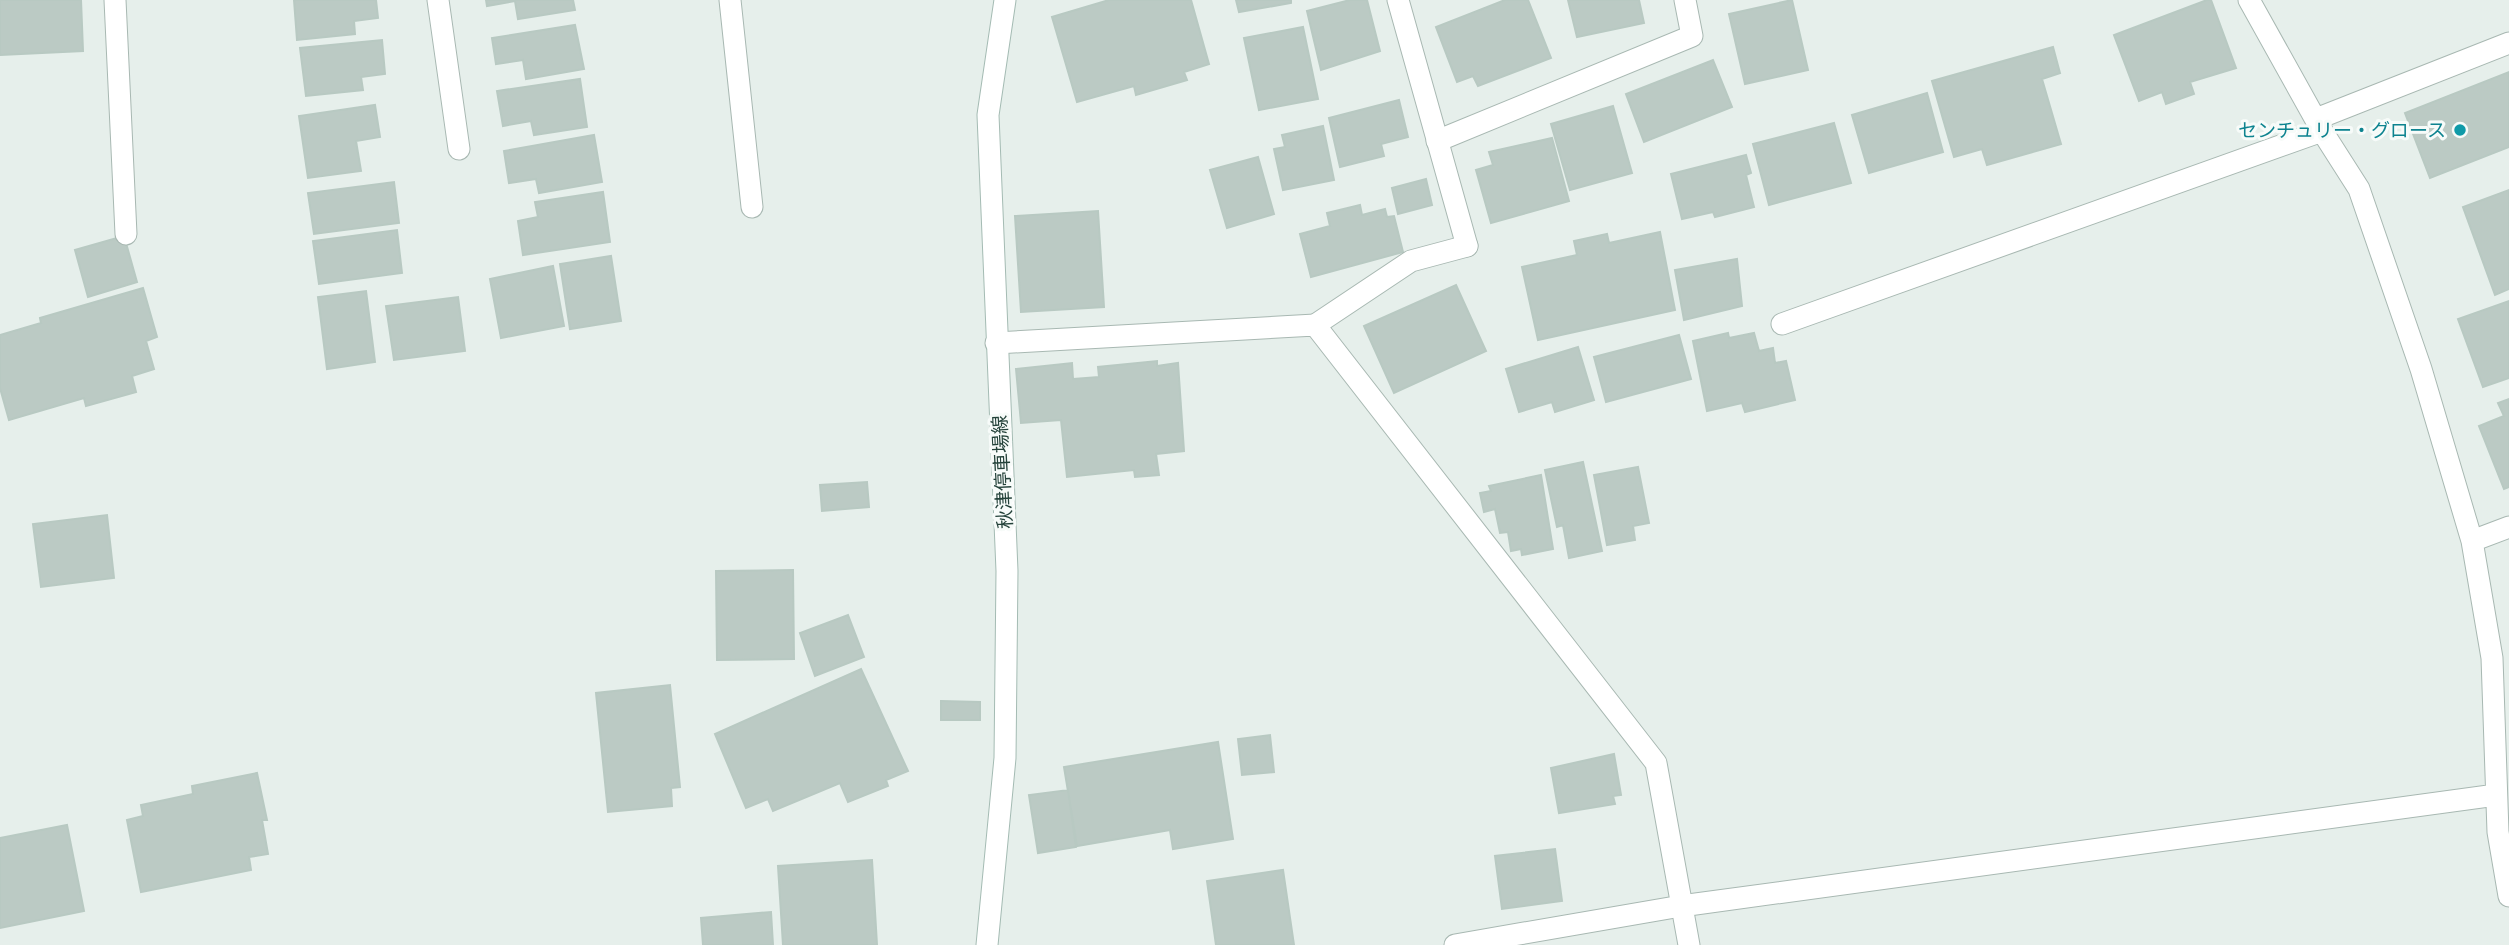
<svg xmlns="http://www.w3.org/2000/svg" width="2509" height="945" font-family="Overpass,'Noto Sans JP',sans-serif">
  <rect width="100%" height="100%" fill="#e6efeb"/>
  <!-- building -->
  <path fill="#bbcac4" stroke="#b8c9c2" stroke-width="2" d="M0 0H81L83 51 0 55Z
    M294 0H376L378 18 354 21 355 34 297 40Z
    M486 0H573L575 10 518 19 515 1 487 6Z
    M1109 0H1191L1209 64 1184 72 1187 80 1136 95 1134 86 1077 102 1052 17Z
    M1236 0H1291V3L1239 12Z
    M1350 0H1367L1380 51 1321 70 1307 11Z
    M1505 0H1528L1551 58 1478 86 1473 76 1457 82 1436 27Z
    M1568 0H1639L1644 23 1577 37Z
    M1792 0 1808 70 1745 84 1729 14Z
    M2207 0H2211L2236 68 2190 82 2194 94 2166 104 2162 92 2139 101 2114 35Z
    M575 25 584 69 526 79 523 60 496 64 492 38Z
    M1303 27 1318 99 1259 110 1244 38Z
    M382 40 385 74 361 77 363 90 306 96 300 48Z
    M2053 47 2060 73 2042 79 2061 144 1987 165 1982 149 1954 157 1932 81Z
    M1713 60 1732 107 1644 142 1626 94Z
    M2509 72V147L2430 178 2405 113Z
    M580 79 587 127 534 135 531 121 503 126 497 91Z
    M1927 93 1943 152 1869 173 1852 115Z
    M1399 100 1408 137 1381 144 1384 156 1340 167 1329 118Z
    M375 105 380 137 356 141 361 171 308 178 299 116Z
    M1613 106 1632 173 1570 190 1551 124Z
    M1834 123 1851 183 1769 205 1753 144Z
    M1323 126 1334 180 1283 190 1274 149 1285 147 1282 135Z
    M594 135 602 182 539 193 536 179 509 183 504 151Z
    M1552 138 1569 201 1491 223 1476 170 1493 165 1489 152Z
    M1746 155 1751 173 1746 175 1754 207 1715 217 1713 212 1682 219 1671 174Z
    M1258 157 1274 214 1227 228 1210 170Z
    M1426 179 1432 205 1398 214 1392 188Z
    M394 182 399 223 314 234 308 193Z
    M2509 190V289L2495 295 2463 207Z
    M603 192 610 242 523 255 518 221 538 217 535 202Z
    M1360 205 1362 215 1385 209 1387 217 1394 216 1403 252 1311 277 1300 234 1330 226 1327 213Z
    M1098 211 1104 307 1021 312 1015 216Z
    M397 230 402 273 319 284 313 241Z
    M1660 232 1675 310 1538 340 1522 267 1577 255 1574 241 1607 234 1609 243Z
    M124 236 137 282 88 297 75 250Z
    M611 256 621 321 570 329 560 264Z
    M1737 259 1742 306 1684 320 1675 270Z
    M553 266 564 326 501 338 490 279Z
    M1456 285 1486 351 1394 393 1364 326Z
    M143 288 157 337 146 341 154 369 132 376 136 392 86 406 84 398 9 420 0 388V335L41 323 40 318Z
    M366 291 375 362 327 369 318 297Z
    M458 297 465 351 394 360 386 306Z
    M2509 301V378L2483 387 2458 319Z
    M1728 333 1729 338 1754 333 1759 351 1773 348 1775 363 1786 361 1795 400 1745 412 1742 403 1707 411 1693 341Z
    M1679 335 1691 379 1606 402 1594 357Z
    M1578 347 1594 400 1555 412 1552 402 1519 412 1506 369Z
    M1157 361V366L1178 363 1184 451 1156 454 1159 475 1135 477 1134 470 1067 477 1061 420 1021 423 1016 369 1072 363 1073 379 1099 377 1098 367Z
    M2509 399V487L2504 489 2479 426 2504 416 2498 403Z
    M1583 462 1602 551 1569 558 1563 525 1557 527 1545 470Z
    M1638 467 1649 523 1633 526 1635 540 1607 545 1594 475Z
    M1541 475 1553 549 1522 555 1521 549 1511 551 1508 532 1500 533 1495 509 1484 512 1480 493 1491 491 1489 486Z
    M867 482 869 507 822 511 820 485Z
    M107 515 114 578 41 587 33 524Z
    M793 570 794 659 717 660 716 571Z
    M848 615 864 657 815 676 800 633Z
    M861 669 908 771 886 780 888 786 848 802 840 783 773 811 768 799 746 808 715 734Z
    M670 685 680 787 671 788 672 806 608 812 596 693Z
    M941 701 980 702V720H941Z
    M1270 735 1274 772 1242 775 1238 739Z
    M1218 742 1233 839 1173 849 1170 830 1077 846 1064 767Z
    M1614 754 1621 795 1613 796 1615 804 1559 813 1551 768Z
    M257 773 267 820H262L268 854 249 857 251 870 141 892 127 820 143 816 141 805 193 794 192 786Z
    M1068 790 1076 847 1038 853 1029 795Z
    M67 825 84 911 0 928V838Z
    M1555 849 1562 901 1502 909 1495 856Z
    M872 860 877 945H783L778 866Z
    M1283 870 1294 945H1216L1207 881Z
    M771 912 773 945H703L701 918Z"/>
  <g fill="none" stroke-linecap="round" stroke-linejoin="round">
    <defs>
      <path id="lane" d="M115 0 126 234
        M1437 141 1692 36 1685 0
        M1315 325 1411 261 1467 246
        M1455 945 1681 906"/>
      <path id="street" d="M438 0 459 149
        M730 0 752 207
        M1398 0 1467 246
        M2249 0 2322 131 2359 189 2421 369 2472 541 2492 658 2498 832 2509 896
        M2316 119 2509 43
        M1782 324 2322 131
        M996 343 1315 325 1656 763 1689 945
        M2472 541 2509 527
        M1681 906 2496 795"/>
      <path id="secondary" d="M987 945 1005 758 1007 571 988 115 1005 0"/>
    </defs>
    <!-- lane casing -->
    <use href="#lane" stroke="#a8b8b2" stroke-width="23"/>
    <!-- street casing -->
    <use href="#street" stroke="#a8b8b2" stroke-width="23"/>
    <!-- secondary casing -->
    <use href="#secondary" stroke="#a4bbb3" stroke-width="23"/>
    <!-- lane -->
    <use href="#lane" stroke="#fff" stroke-width="21"/>
    <!-- street -->
    <use href="#street" stroke="#fff" stroke-width="21"/>
    <!-- secondary -->
    <use href="#secondary" stroke="#fff" stroke-width="21"/>
  </g>
  <!-- markers -->
  <circle fill="#0f9aa8" stroke="#f7fbf9" stroke-width="2.5" cx="2460" cy="130" r="7"/>
  <g text-anchor="middle" stroke-width="6" stroke-linejoin="round" paint-order="stroke">
    <!-- culture labels -->
    <g font-size="19" fill="#0d838f" stroke="#f7fbf9" text-anchor="end">
      <text x="2446" y="137">センチュリー・グロース</text>
    </g>
    <!-- street labels -->
    <g font-size="19" fill="#24423a" stroke="#f7fbf9">
      <text transform="translate(1002 472) rotate(-93)" y="7">秋津停車場線</text>
    </g>
  </g>
</svg>
